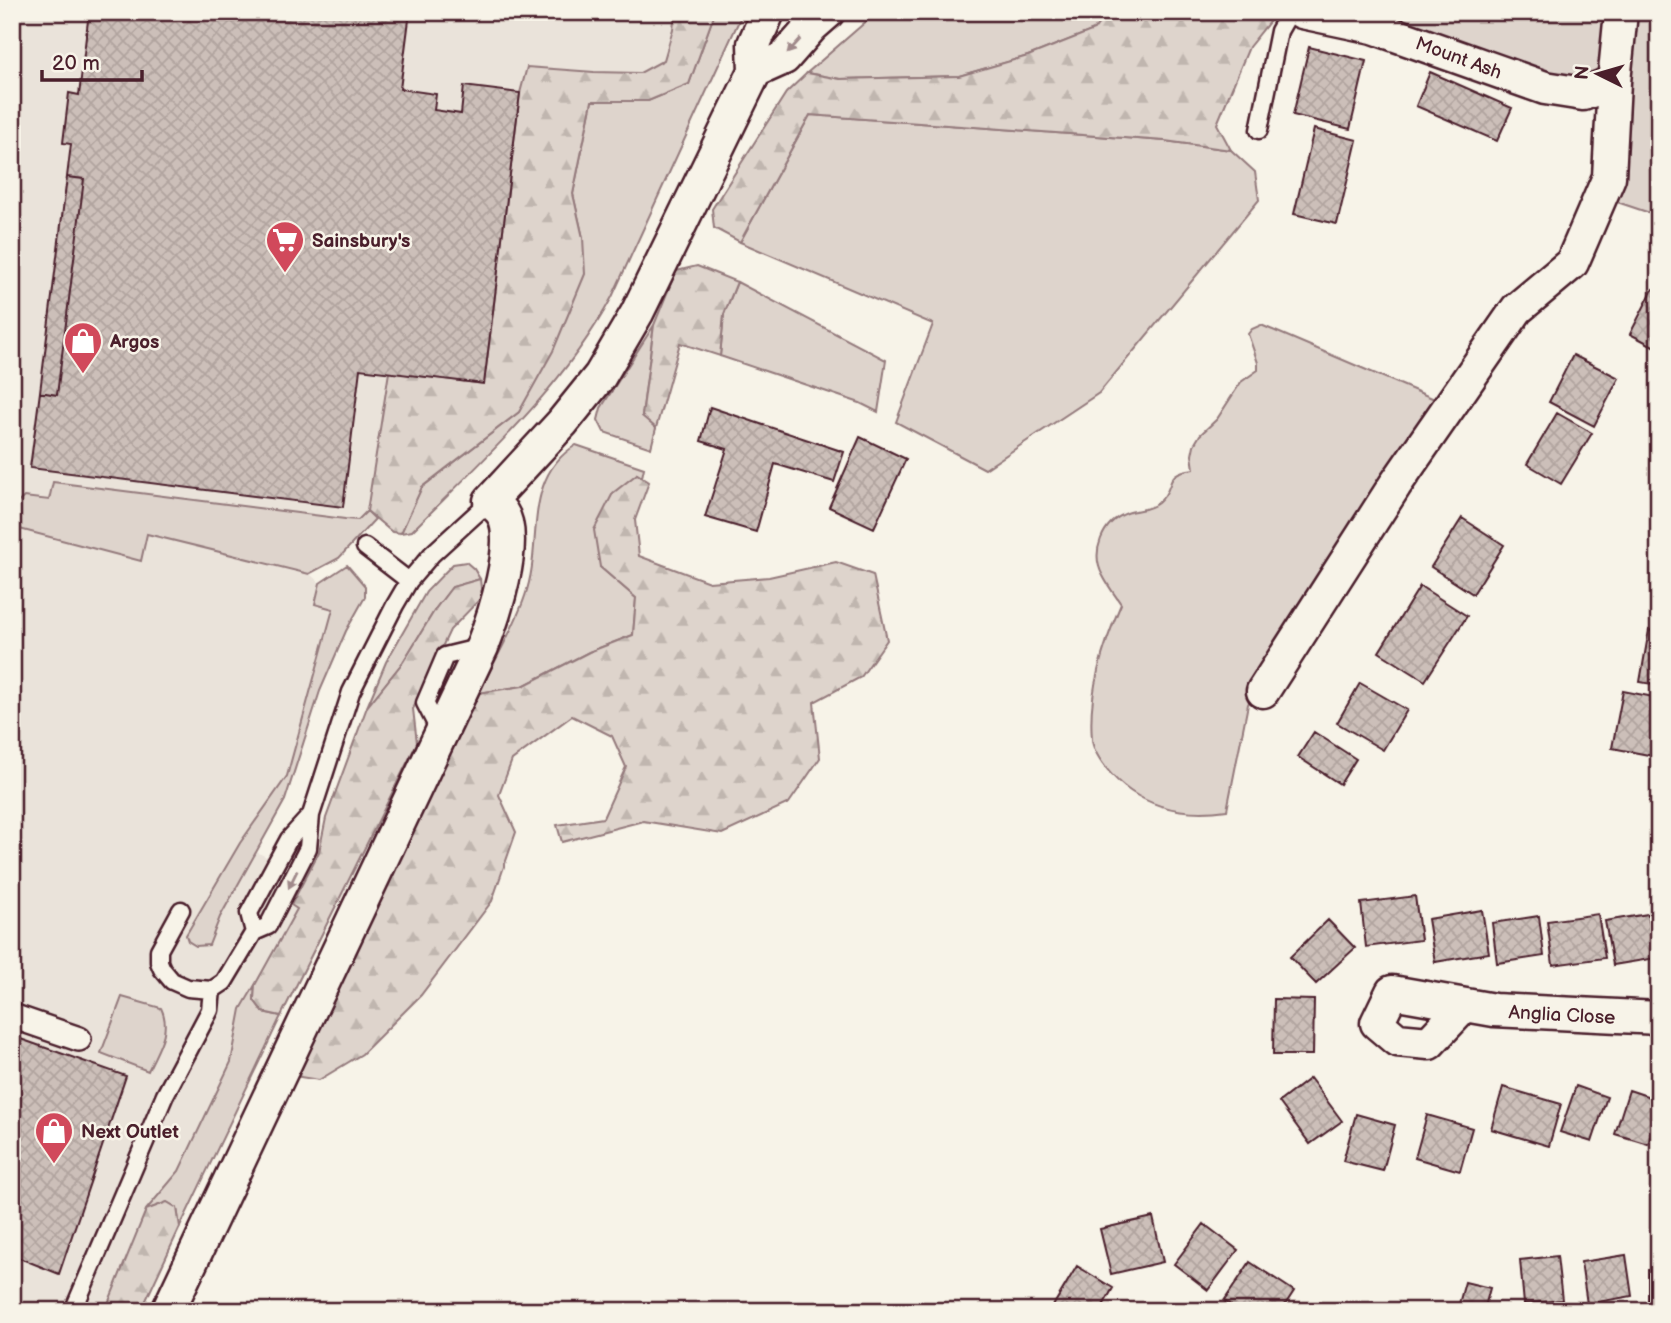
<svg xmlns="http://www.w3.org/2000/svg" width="1671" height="1323" font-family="'Balsamiq Sans',sans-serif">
  <defs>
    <pattern id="forest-firs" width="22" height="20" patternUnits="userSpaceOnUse" patternTransform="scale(1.75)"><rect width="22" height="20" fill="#ded4cc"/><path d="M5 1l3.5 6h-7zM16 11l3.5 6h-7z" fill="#c0b6af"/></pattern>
    <pattern id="building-cross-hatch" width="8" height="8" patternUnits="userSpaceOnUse" patternTransform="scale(1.75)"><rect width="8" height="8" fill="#ccbfb9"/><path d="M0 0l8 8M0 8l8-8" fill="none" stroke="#b1a49f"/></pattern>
  </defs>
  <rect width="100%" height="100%" fill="#f7f3e8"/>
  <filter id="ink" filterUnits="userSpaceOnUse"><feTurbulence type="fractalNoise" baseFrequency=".0143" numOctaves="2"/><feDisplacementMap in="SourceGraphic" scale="14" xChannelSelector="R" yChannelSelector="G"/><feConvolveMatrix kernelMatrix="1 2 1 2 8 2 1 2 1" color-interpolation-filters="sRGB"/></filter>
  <g filter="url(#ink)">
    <!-- built -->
    <path fill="#eae3da" d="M12 12H675L673 29 664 61 640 73 594 72 527 67 520 93 484 384 389 373 367 511 333 544 339 558 310 574 320 583 315 604 333 609 287 776 240 843 287 868 274 895 297 909 241 1009 231 1062 179 1171 146 1210 105 1311H12Z"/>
    <!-- green -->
    <path fill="#ded4cc" stroke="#947a7c" stroke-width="2" d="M715 12H743L612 297C562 389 485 458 412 531L401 533 421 488 519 412 583 238 573 194 592 101H648L689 84Z
      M877 12H1107L1094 30 1028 56 959 76 840 79 807 73Z
      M1376 12H1612C1608 58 1610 78 1557 80Z
      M1632 12H1659V216L1617 202Z
      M810 115 1165 141 1231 150 1255 172 1259 200 1099 393 985 469 896 422 933 324 740 242Z
      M737 282 886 360 878 412 860 403 720 356 724 314Z
      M654 325 642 415 656 428 651 448 604 432 598 420 601 408Z
      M1261 325 1444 403 1291 629 1248 704 1227 810C1181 817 1136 806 1106 768 1100 760 1092 749 1092 739 1088 692 1103 646 1121 604 1115 595 1108 586 1103 576 1090 553 1102 522 1127 513 1138 509 1148 511 1158 503 1178 486 1161 473 1194 469L1192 455 1194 445 1200 435 1217 419 1241 382 1258 370V363L1248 334 1252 329Z
      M576 445 644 468 642 477 637 474 600 567 636 598 633 635 589 652 523 686 479 693C494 661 514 629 525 596 544 544 521 479 576 445Z
      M53 482 345 519 358 520 367 511 375 519 339 558 309 574 147 534 141 561 12 527V508L24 497 49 500Z
      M466 562 474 569 480 579 452 587 436 608 403 662 367 707 386 662 426 592 453 564Z
      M347 565 365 586V597L346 631 320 691 285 800 220 917 209 945 196 946 188 941 186 935 240 843 287 776 333 609 315 604 320 583Z
      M255 985 254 1000 263 1012 281 1016 180 1227 177 1208 167 1202 146 1210 179 1171 231 1062 241 1009Z
      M122 997 161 1008C172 1031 157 1050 148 1071L101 1053Z"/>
    <!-- forest -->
    <path fill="url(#forest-firs)" stroke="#947a7c" stroke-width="2" d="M675 12H715L689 84 648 101H592L573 194 583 238 585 274 553 351 519 412 422 487 401 533 392 532 367 511 389 372 484 384 520 93 527 67 594 72 640 73 664 60 673 29Z
      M1107 12H1270L1269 22 1249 47 1217 124 1231 150 1165 141 810 115 740 242 714 228 712 209 786 93 807 73 840 79 959 76 1028 56 1094 30Z
      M697 266 737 282 724 314 720 356 680 343 656 428 642 416 654 325 676 271Z
      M637 474 649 482 635 520 639 556 709 582 769 577 836 562 873 575 887 640 861 677 814 702 820 758 789 803 722 834 643 821 562 842 557 825 603 818 626 767 612 736 572 716 512 760 499 795 516 832 492 901 421 995 362 1054 319 1080 294 1076 479 693 523 686 589 652 633 635 636 598 600 567 594 530 613 493Z
      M480 579 482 597 450 630 413 709 417 743 281 1016 263 1012 254 1000 255 985 297 909 291 905 319 852 326 818 367 707 403 662 436 608 452 587Z
      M167 1202 177 1208 180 1227 141 1311H105L146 1210Z"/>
    <!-- building -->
    <path fill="url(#building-cross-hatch)" stroke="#4a1f2b" stroke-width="2" d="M89 12H410L400 89 436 94 434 110 461 114 464 86 520 93 484 384 360 369 343 507 30 468 40 392 57 395 84 179 67 177 71 144 63 143 69 93 79 95Z
      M1309 47 1366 61 1350 129 1293 115Z
      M1430 72 1512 108 1497 141 1416 106Z
      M1314 129 1357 140 1337 224 1294 214Z
      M67 177 84 179 57 395 40 392Z
      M1653 289 1659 291V349L1630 334Z
      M1573 355 1619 378 1594 426 1549 402Z
      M710 407 844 452 834 482 775 464 756 532 705 517 727 449 701 441Z
      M1557 413 1592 433 1561 484 1527 464Z
      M860 437 906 459 874 528 829 507Z
      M1462 518 1504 545 1473 594 1431 567Z
      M1420 586 1467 616 1425 681 1379 652Z
      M1649 630 1659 632V685L1640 682Z
      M1360 683 1407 710 1383 750 1337 723Z
      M1623 691 1659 698V733L1654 756 1612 748Z
      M1314 732 1356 759 1340 784 1298 757Z
      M1659 788V809L1649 801Z
      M1415 896 1421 940 1366 947 1361 903Z
      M1482 910 1489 953 1435 962 1428 919Z
      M1598 914 1605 958 1553 965 1547 921Z
      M1648 914 1656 958 1613 965 1605 921Z
      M1539 916 1544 956 1497 963 1492 923Z
      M1328 920 1355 948 1316 984 1290 957Z
      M1274 999 1314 1000 1313 1055H1273Z
      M12 1036 126 1076 59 1274 12 1255Z
      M1310 1078 1342 1121 1310 1144 1279 1102Z
      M1576 1086 1607 1097 1592 1142 1560 1132Z
      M1503 1087 1561 1104 1549 1146 1491 1129Z
      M1629 1090 1659 1100V1110L1648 1144 1615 1134Z
      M1356 1114 1395 1125 1383 1171 1343 1161Z
      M1427 1115 1472 1128 1460 1171 1415 1158Z
      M1153 1217 1163 1262 1111 1274 1100 1229Z
      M1204 1224 1238 1250 1208 1290 1174 1264Z
      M1626 1255 1632 1296 1587 1304 1581 1262Z
      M1557 1256 1562 1300 1524 1304 1520 1260Z
      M1250 1262 1294 1291 1281 1311H1240L1224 1301Z
      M1077 1266 1113 1288 1100 1311H1061L1053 1306Z
      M1648 1270H1659V1311H1648Z
      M1465 1282 1490 1288 1484 1311H1457Z"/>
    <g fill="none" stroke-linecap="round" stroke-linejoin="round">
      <defs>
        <path id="service" d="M1259 130 1279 31 1290 12
          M365 547 409 581
          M441 734 425 703 445 656 482 647
          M181 910 159 950V962L162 969 172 981 188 988 212 990 224 982 254 932 268 926 308 848 311 815 351 692 395 605 409 581 432 554 490 501
          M254 932 249 913 289 839 311 815
          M73 1311 165 1095 210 1010 212 990"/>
        <path id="pedestrian" d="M12 1016 79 1039"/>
        <path id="minor" d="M1302 12 1373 27 1545 88 1583 94 1614 82
          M755 71 784 58 812 26 828 12
          M1263 691 1395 485 1517 309 1572 263 1609 177 1614 82 1621 12
          M1465 1005 1429 1043 1397 1040 1377 1023 1392 992 1494 1010 1659 1018
          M168 1311 482 647C493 619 520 540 502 513 499 508 494 505 490 501L562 423 600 376 637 313 755 71 754 44 768 12"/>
      </defs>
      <!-- service casing -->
      <use href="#service" stroke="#4a1f2b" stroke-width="21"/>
      <!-- pedestrian casing -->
      <use href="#pedestrian" stroke="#4a1f2b" stroke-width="28"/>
      <!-- minor casing -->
      <use href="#minor" stroke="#4a1f2b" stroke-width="37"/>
      <!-- service -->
      <use href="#service" stroke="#f7f3e8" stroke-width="16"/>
      <!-- pedestrian -->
      <use href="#pedestrian" stroke="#f7f3e8" stroke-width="23"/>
      <!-- minor -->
      <use href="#minor" stroke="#f7f3e8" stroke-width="32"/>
    </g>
    <!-- one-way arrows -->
    <defs><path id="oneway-solid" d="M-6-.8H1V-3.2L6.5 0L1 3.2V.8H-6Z" transform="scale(1.75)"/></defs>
    <g fill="#a0898a">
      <use href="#oneway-solid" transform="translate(794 46) rotate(132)"/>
      <use href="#oneway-solid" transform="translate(293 879) rotate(116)"/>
    </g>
  </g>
  <!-- icons -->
  <defs>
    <symbol id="supermarket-pin" viewBox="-11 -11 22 30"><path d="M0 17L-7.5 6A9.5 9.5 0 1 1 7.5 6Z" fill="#d1495b" stroke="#f7f3e8"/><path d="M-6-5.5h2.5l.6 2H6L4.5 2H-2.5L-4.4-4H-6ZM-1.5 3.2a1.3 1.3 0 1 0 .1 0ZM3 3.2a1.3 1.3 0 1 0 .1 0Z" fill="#fff"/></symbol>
    <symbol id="shop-pin" viewBox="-11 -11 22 30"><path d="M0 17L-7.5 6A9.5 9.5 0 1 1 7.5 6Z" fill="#d1495b" stroke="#f7f3e8"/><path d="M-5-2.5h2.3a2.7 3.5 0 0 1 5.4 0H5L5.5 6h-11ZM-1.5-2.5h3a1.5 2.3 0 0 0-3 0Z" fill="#fff"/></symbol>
  </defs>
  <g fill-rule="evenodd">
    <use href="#supermarket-pin" x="263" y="218" width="44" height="60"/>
    <use href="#shop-pin" x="61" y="319" width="44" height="60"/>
    <use href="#shop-pin" x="32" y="1109" width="44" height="60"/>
  </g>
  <g text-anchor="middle" stroke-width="5" stroke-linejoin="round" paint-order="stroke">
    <!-- street labels -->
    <g font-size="19" fill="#4a1f2b" stroke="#f7f3e8">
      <text transform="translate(1459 57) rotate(20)" y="7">Mount Ash</text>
      <text transform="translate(1562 1014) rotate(3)" y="7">Anglia Close</text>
    </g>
    <!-- poi labels -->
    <g font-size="19" font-weight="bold" fill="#4a1f2b" stroke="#f7f3e8" text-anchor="start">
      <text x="312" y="247">Sainsbury's</text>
      <text x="110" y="348">Argos</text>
      <text x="81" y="1138">Next Outlet</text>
    </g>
  </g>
  <!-- margin -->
  <rect width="1671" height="1323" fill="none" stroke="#f7f3e8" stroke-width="42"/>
  <rect x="21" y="21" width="1629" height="1281" fill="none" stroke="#4a1f2b" stroke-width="2.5" filter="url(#ink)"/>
  <!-- north arrow -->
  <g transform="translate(1598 74) rotate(275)" stroke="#f7f3e8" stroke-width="5" paint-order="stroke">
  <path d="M0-5L12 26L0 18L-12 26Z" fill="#4a1f2b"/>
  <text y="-10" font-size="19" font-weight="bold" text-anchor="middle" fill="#4a1f2b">N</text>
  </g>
  <!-- scale -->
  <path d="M42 70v10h100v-10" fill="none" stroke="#4a1f2b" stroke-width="3.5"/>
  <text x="52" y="70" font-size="21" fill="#4a1f2b" stroke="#f7f3e8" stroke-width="5" paint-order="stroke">20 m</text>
</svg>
